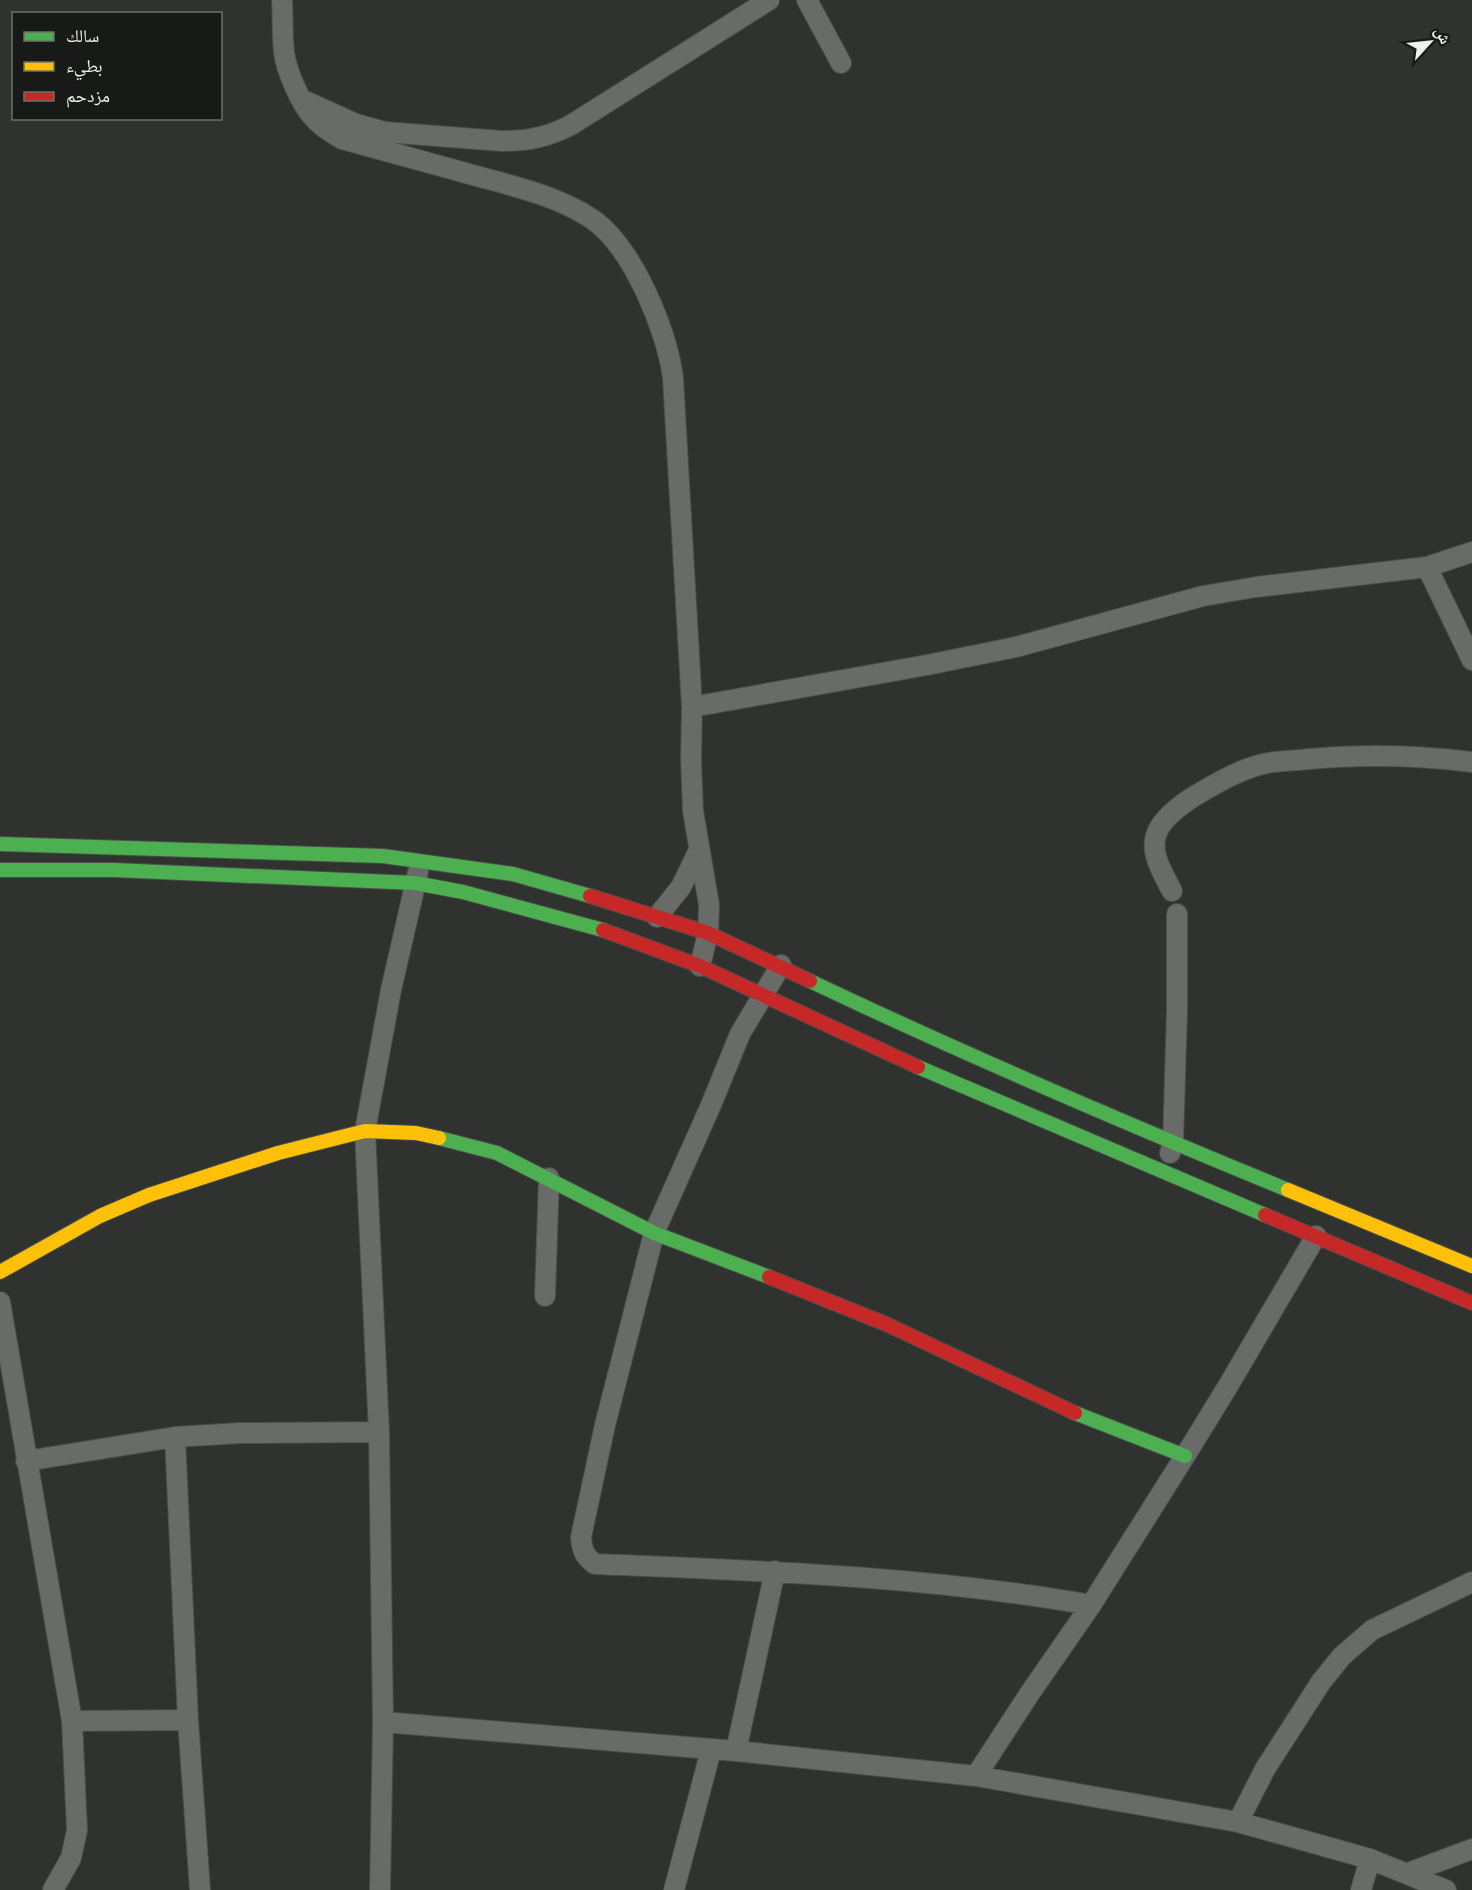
<svg xmlns="http://www.w3.org/2000/svg" width="1472" height="1890" font-family="'Asap Condensed','Noto Naskh Arabic',sans-serif">
  <rect width="100%" height="100%" fill="#2f322e"/>
  <g fill="none" stroke-linecap="round" stroke-linejoin="round">
    <defs>
      <path id="street" d="M282 0C283 17 282 35 284 52 286 70 300 102 312 116 320 126 331 133 342 139 386 151 430 163 473 175 513 186 558 196 592 219 633 247 667 331 673 378L692 707 691 759 693 811 709 905 708 933 700 966
        M807 0 841 63
        M301 99 356 124 385 132 502 141C528 141 548 137 571 125L769 0
        M1427 567 1472 552
        M692 707 927 665 1016 647 1203 596 1256 587 1427 567 1472 660
        M1172 891C1165 877 1152 857 1155 840 1157 822 1179 806 1193 797 1215 784 1238 770 1263 764 1275 761 1287 761 1299 760 1356 754 1415 755 1472 762
        M657 917 681 887 699 850
        M781 965 740 1034 711 1105 654 1233 605 1425 581 1537C582 1550 584 1556 595 1564 761 1571 927 1576 1091 1605
        M1170 1153 1173 1143 1177 1009V914
        M545 1296 549 1178
        M0 1302 72 1721 77 1830 71 1858 53 1890
        M26 1461 175 1437
        M72 1721 188 1720
        M383 1722 736 1751 976 1776 1238 1822 1370 1859 1446 1890
        M736 1751 775 1571
        M976 1776 1030 1693 1091 1605 1185 1456 1228 1386 1316 1236
        M1238 1822 1265 1769 1321 1682 1342 1656 1372 1630 1472 1582
        M1408 1873 1472 1849
        M200 1890 188 1720 175 1437 240 1433 379 1432
        M380 1890 383 1722 379 1432 365 1131 391 990 418 872
        M674 1890 711 1750
        M1361 1890 1370 1859"/>
      <path id="fast" d="M0 844 383 856 513 874 590 896
        M0 870H114L415 883 463 892 603 930
        M810 981C968 1056 1127 1124 1288 1190
        M918 1067 1265 1215
        M439 1138 497 1153 654 1233 769 1277
        M1075 1413 1185 1456"/>
      <path id="slow" d="M1288 1190 1472 1266
        M0 1272 100 1216 149 1195 278 1153 365 1131 416 1133 439 1138"/>
      <path id="jam" d="M590 896 708 933 810 981
        M603 930 700 966 918 1067
        M1265 1215 1472 1303
        M769 1277 886 1324 1075 1413"/>
    </defs>
    <!-- street casing -->
    <use href="#street" stroke="#4b4d4a" stroke-width="22"/>
    <!-- fast casing -->
    <use href="#fast" stroke="#4b4d4a" stroke-width="16"/>
    <!-- slow casing -->
    <use href="#slow" stroke="#4b4d4a" stroke-width="16"/>
    <!-- jam casing -->
    <use href="#jam" stroke="#4b4d4a" stroke-width="16"/>
    <!-- street -->
    <use href="#street" stroke="#696b68" stroke-width="20"/>
    <!-- fast -->
    <use href="#fast" stroke="#4caf50" stroke-width="14"/>
    <!-- slow -->
    <use href="#slow" stroke="#ffc107" stroke-width="14"/>
    <!-- jam -->
    <use href="#jam" stroke="#c62828" stroke-width="14"/>
  </g>
  <!-- legend -->
  <rect x="12" y="12" width="210" height="108" fill="#181a17" stroke="#6e706d" stroke-width="1.5"/>
  <rect x="24" y="32" width="30" height="9" fill="#4caf50" stroke="#6e706d" stroke-width="1.5"/>
  <text x="66" y="42" font-size="18" fill="#eff2ef">سالك</text>
  <rect x="24" y="62" width="30" height="9" fill="#ffc107" stroke="#6e706d" stroke-width="1.5"/>
  <text x="66" y="72" font-size="18" fill="#eff2ef">بطيء</text>
  <rect x="24" y="92" width="30" height="9" fill="#c62828" stroke="#6e706d" stroke-width="1.5"/>
  <text x="66" y="102" font-size="18" fill="#eff2ef">مزدحم</text>
  <!-- north arrow -->
  <g transform="translate(1430 42) rotate(63)" stroke="#181a17" stroke-width="4.5" paint-order="stroke">
  <path d="M0-4.5L10 22L0 15L-10 22Z" fill="#eff2ef"/>
  <text y="-9" font-size="16" font-weight="bold" text-anchor="middle" fill="#eff2ef">ش</text>
  </g>
</svg>
